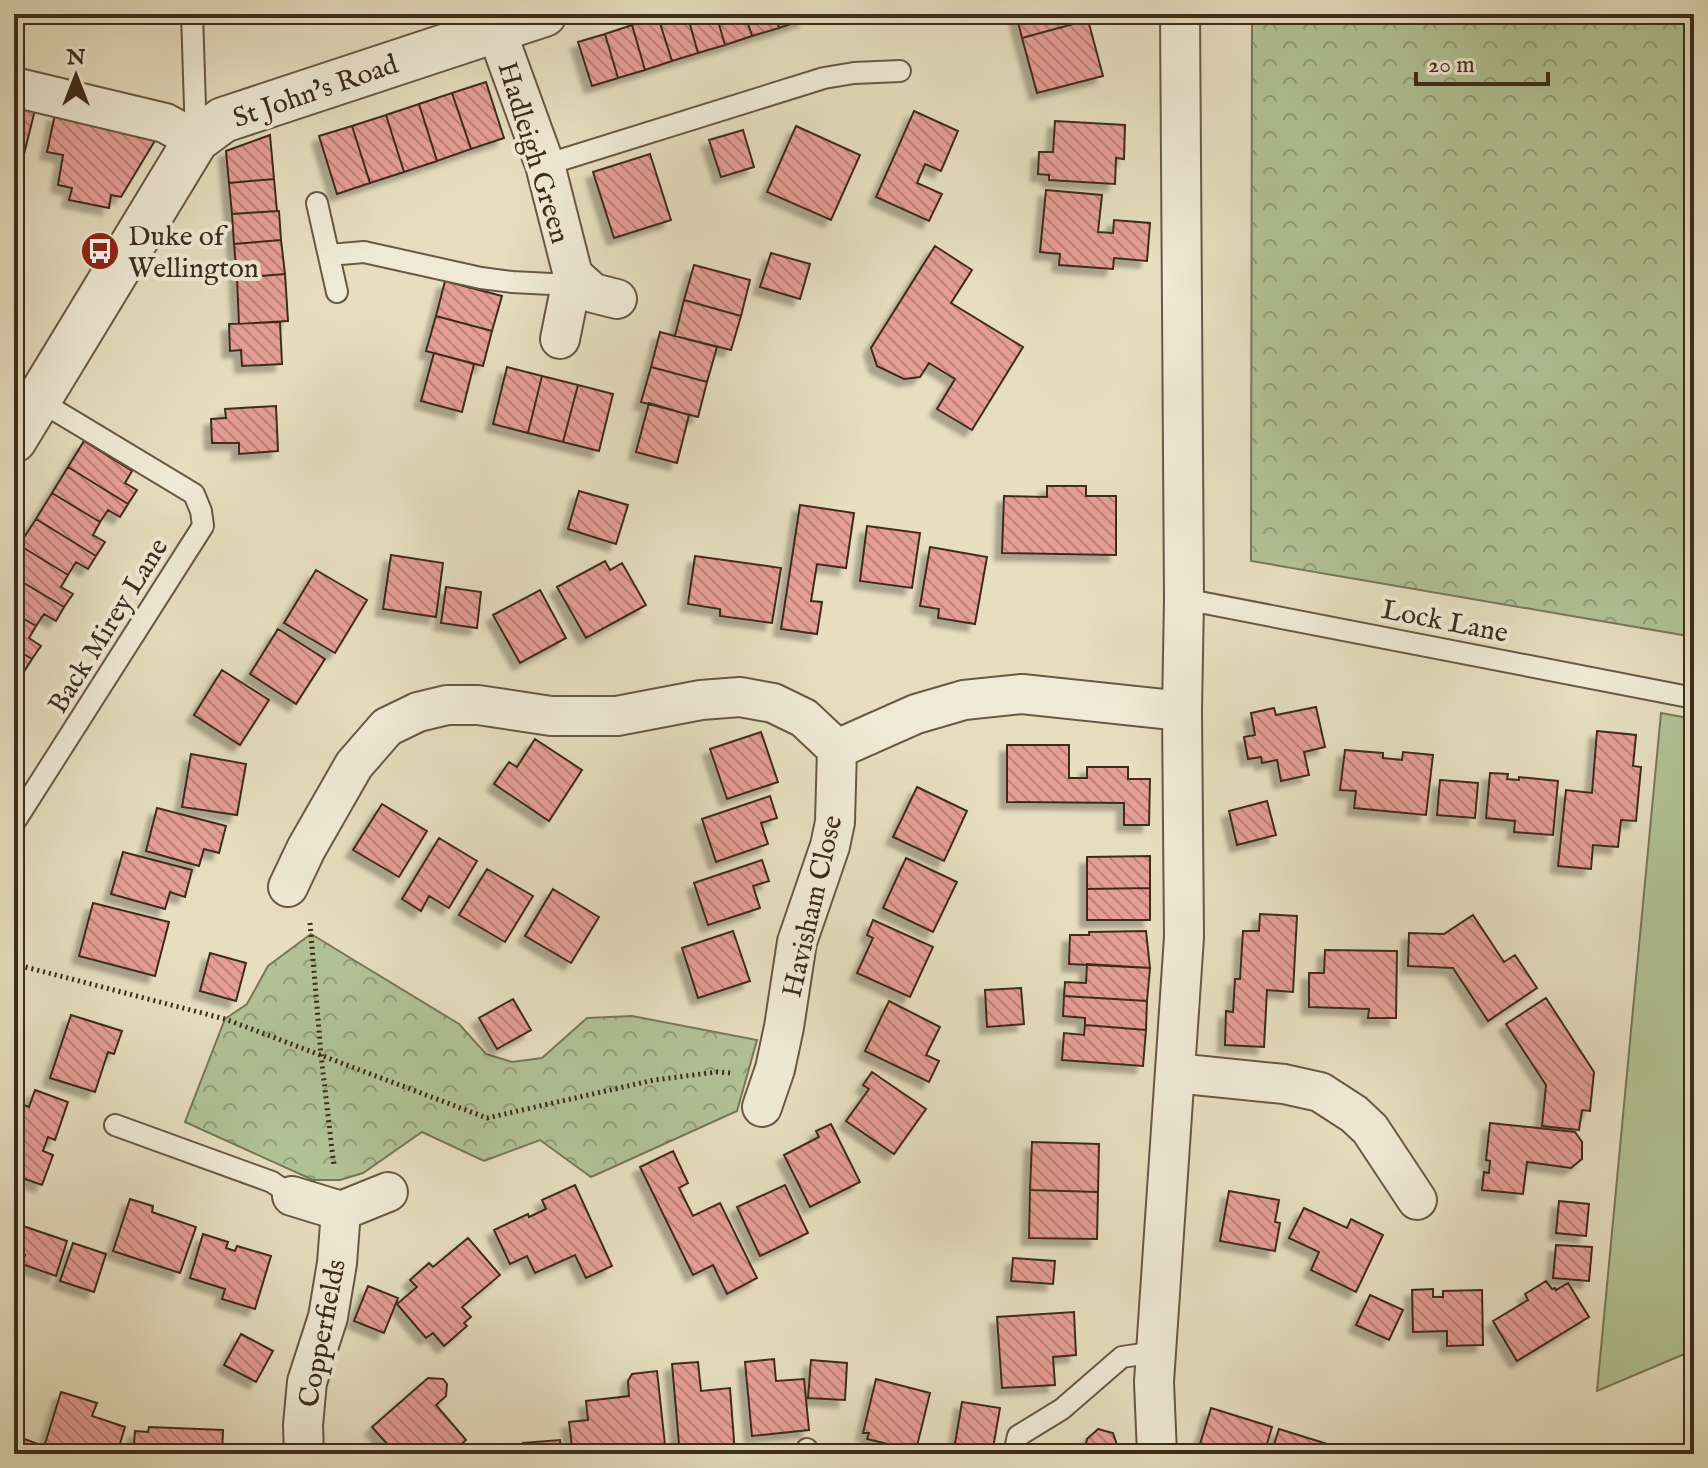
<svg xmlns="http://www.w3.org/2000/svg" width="1708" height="1468" font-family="'IM FELL English',serif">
  <defs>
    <pattern id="forest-crowns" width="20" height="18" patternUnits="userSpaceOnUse" patternTransform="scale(2)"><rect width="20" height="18" fill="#b1c295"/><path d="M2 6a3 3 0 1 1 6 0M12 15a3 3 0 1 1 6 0" fill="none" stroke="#919e79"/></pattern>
    <pattern id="building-back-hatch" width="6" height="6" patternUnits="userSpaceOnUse" patternTransform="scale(2)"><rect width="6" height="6" fill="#e59e95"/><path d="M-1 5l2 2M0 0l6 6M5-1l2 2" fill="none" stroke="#bb8179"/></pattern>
    <filter id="shadow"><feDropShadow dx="-7" dy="7" stdDeviation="2" flood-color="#0004"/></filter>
  </defs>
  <rect width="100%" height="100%" fill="#e6debf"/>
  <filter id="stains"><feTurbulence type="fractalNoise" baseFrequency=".0025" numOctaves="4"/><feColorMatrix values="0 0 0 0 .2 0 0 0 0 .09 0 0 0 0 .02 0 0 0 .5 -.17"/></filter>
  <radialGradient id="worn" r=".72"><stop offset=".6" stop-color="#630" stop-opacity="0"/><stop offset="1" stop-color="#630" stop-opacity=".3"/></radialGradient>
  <!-- grass -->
  <path fill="#b1c295" stroke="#787759" stroke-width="2" d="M1661 713 1694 719V1350L1597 1391Z"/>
  <!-- forest -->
  <path fill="url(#forest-crowns)" stroke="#787759" stroke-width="2" d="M1252 14H1694V637L1251 561Z
    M311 934 459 1024 486 1054 512 1062 542 1058 587 1018 632 1016 757 1040 737 1111 591 1177 540 1140 484 1161 422 1132 363 1173 340 1180H313L185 1122 225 1019 247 1004 268 966Z"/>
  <!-- building -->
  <path fill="url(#building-back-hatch)" stroke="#3f2c1d" stroke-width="2" filter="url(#shadow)" d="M668 14H687L698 53 672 61 658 17Z
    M687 14H716L725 45 698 53Z
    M716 14H745L752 36 725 45Z
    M745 14H775L779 28 752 36Z
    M775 14H804L806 19 779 28Z
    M1016 14H1086L1088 20 1022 38Z
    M658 17 672 61 645 70 632 25Z
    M1088 20 1103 76 1037 93 1022 38Z
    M632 25 645 70 618 78 605 34Z
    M605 34 618 78 592 86 578 42Z
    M486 82 504 138 471 149 452 93Z
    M452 93 471 149 437 161 419 104Z
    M14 104 35 110 16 186 14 185Z
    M419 104 437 161 404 172 386 115Z
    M914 111 958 131 941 171 925 164 917 183 942 194 929 221 876 197Z
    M55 114 156 139 121 197 111 195 109 208 69 200 72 188 58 185 63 155 47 152Z
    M386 115 404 172 370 183 352 126Z
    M1055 121 1125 125 1124 159 1116 158 1115 184 1049 180V175L1038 174 1039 152H1053Z
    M352 126 370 183 337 194 319 136Z
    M796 126 860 155 831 220 767 192Z
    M743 130 754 167 721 177 709 140Z
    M270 135 274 179 229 183 226 151Z
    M650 154 671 220 614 238 593 172Z
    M274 179 277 211 232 214 229 183Z
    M1046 190 1102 195 1098 232 1113 233 1114 220 1150 223 1147 261 1114 258 1113 269 1059 265 1060 254 1040 252Z
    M279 211 281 240 234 244 232 214Z
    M281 240 285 274 237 278 234 244Z
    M935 246 972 270 951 303 1023 347 972 430 937 409 955 379 929 363 920 377 904 379 877 366 871 348Z
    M771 253 810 264 800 299 760 287Z
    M694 265 750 280 741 316 684 300Z
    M285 274 288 321 239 324 237 278Z
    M445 281 502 296 492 331 436 316Z
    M684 300 741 316 731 350 675 336Z
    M436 316 492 331 483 366 426 351Z
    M280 322 282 364 242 366 241 350 230 351 229 324Z
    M660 332 717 347 707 382 651 367Z
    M434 353 474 364 462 412 421 401Z
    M507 367 542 376 528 433 493 424Z
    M651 367 707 382 698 417 641 402Z
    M542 376 578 385 563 442 528 433Z
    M578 385 613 394 599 451 563 442Z
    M649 403 689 415 677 463 636 452Z
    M276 406 278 451 239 454V443H212L211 419 226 418 225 409Z
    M84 441 132 471 125 483 137 490 128 504 68 467Z
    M68 467 128 504 120 517 108 510 100 522 52 493Z
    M1047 486H1086V496H1116V555L1002 553 1004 496 1047 497Z
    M579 491 628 505 616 544 568 529Z
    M52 493 100 522 93 535 105 542 96 556 36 519Z
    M800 505 854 513 846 568 817 564 811 601 822 602 817 634 781 629Z
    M36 519 96 556 88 569 76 562 68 575 19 545Z
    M867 526 920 533 912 588 860 581Z
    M19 545 68 575 61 587 73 594 64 607 14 577V554Z
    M930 547 987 557 975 624 938 618 939 609 920 606Z
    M391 555 443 563 436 617 383 609Z
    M695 556 781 568 772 623 720 616V609L688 604Z
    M605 561 610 570 622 563 646 605 586 638 557 587Z
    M316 570 367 600 335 653 284 623Z
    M14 577 64 607 56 621 44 614 36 626 14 613Z
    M446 587 481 592 477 628 441 623Z
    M540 590 566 638 520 663 493 615Z
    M14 613 36 626 29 638 41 646 32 659 14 648Z
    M278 629 325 659 296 704 250 674Z
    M14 648 32 659 23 673 14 667Z
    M222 670 269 700 240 745 194 715Z
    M1316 707 1325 747 1304 752 1309 775 1281 781 1277 760 1262 763 1261 757 1248 759 1244 737 1255 735 1251 713 1274 708 1276 715Z
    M1597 731 1636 735 1633 766 1641 767 1636 821 1621 820 1618 847 1593 845 1591 869 1558 866 1566 790 1592 793Z
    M761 732 778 782 727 799 710 749Z
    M535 739 582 770 549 821 494 784 509 762 517 767Z
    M1007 745H1069V778H1087V767H1128V779H1150L1149 825H1124V803L1007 802Z
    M1345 750 1383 753V758L1402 760 1403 752 1433 755 1426 815 1354 808 1356 791 1340 790Z
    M191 754 246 764 237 815 182 807Z
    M1490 773 1508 774 1507 779 1519 780V777L1558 781 1553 835 1514 832 1515 821 1486 818Z
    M1440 780 1478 783 1475 818 1437 815Z
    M917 787 967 811 944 861 893 837Z
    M770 796 777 818 761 823 768 844 716 862 702 819Z
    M1267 801 1276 835 1237 845 1229 811Z
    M382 804 427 831 399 877 353 850Z
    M157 808 226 826 219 853 204 849 199 866 146 851Z
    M439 838 477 861 449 908 429 896 421 911 402 899Z
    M123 852 192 870 185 897 170 892 165 909 111 894Z
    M1150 856V888L1087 889V857Z
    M906 858 957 882 933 932 883 908Z
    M762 860 769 881 753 886 760 908 708 925 694 883Z
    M487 869 533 896 505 942 459 915Z
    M1150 888V920H1087V889Z
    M553 889 599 917 571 963 525 936Z
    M93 903 169 922 155 976 79 956Z
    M1260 914 1297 916 1293 992 1267 990 1264 1047 1225 1045 1226 1011 1233 1012 1235 979H1240L1243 931H1259Z
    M1473 915 1504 962 1515 955 1537 988 1488 1021 1453 968 1408 966 1409 933 1444 934Z
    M873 920 933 947 910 997 857 973 873 938 867 935Z
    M733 931 750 981 698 998 682 948Z
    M1146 931 1150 968 1069 964 1070 935H1089V932Z
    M1325 950 1397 951 1396 1018H1368L1369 1009 1309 1007V973H1324Z
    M210 953 246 963 236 1001 200 991Z
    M1087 964 1150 968 1147 1001 1064 996 1065 982 1086 983Z
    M1021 988 1024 1024 987 1027 985 990Z
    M1064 996 1147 1001 1146 1030 1085 1025V1018L1063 1016Z
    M1546 998 1594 1072 1590 1111 1582 1110 1579 1130 1542 1126 1546 1085 1506 1024Z
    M513 999 531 1030 497 1049 479 1018Z
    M889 1001 940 1027 926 1055 939 1061 929 1082 865 1051Z
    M71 1015 122 1031 114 1054 108 1052 95 1092 50 1078Z
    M1085 1025 1146 1030 1143 1066 1062 1060 1064 1033 1084 1035Z
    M872 1072 926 1109 894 1154 846 1121 869 1089 863 1085Z
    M35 1090 68 1102 55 1140 48 1137 43 1151 53 1155 42 1185 14 1175V1101L29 1107Z
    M1490 1123 1575 1132 1582 1142V1159L1571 1168 1527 1162 1523 1194 1482 1190 1484 1172 1489 1173 1490 1161 1486 1160Z
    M831 1124 860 1182 810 1207 784 1155 819 1137 816 1131Z
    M1032 1142 1099 1144 1098 1192 1030 1190Z
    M673 1151 688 1183 679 1188 693 1216 720 1203 757 1278 727 1294 713 1265 693 1275 640 1167Z
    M575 1185 612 1266 586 1278 575 1255 535 1273 527 1256 510 1264 494 1230 528 1214 529 1217 546 1209 542 1200Z
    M785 1185 808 1233 760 1256 737 1207Z
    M14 1190 22 1193 14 1218Z
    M1030 1190 1098 1192 1097 1239 1029 1238Z
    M1229 1191 1279 1200 1275 1222 1280 1223 1275 1251 1220 1241Z
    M130 1199 153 1206 152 1212 196 1227 180 1273 113 1251Z
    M1559 1201 1589 1204 1586 1236 1556 1233Z
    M1304 1208 1347 1228 1351 1219 1383 1235 1356 1292 1311 1270 1319 1252 1289 1238Z
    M14 1223 67 1241 56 1276 22 1264 25 1255 14 1252Z
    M203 1234 228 1242 226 1248 235 1251 237 1246 271 1256 255 1309 222 1299 225 1289 190 1278Z
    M468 1238 500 1275 462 1307 471 1317 464 1323 467 1326 444 1346 433 1333 426 1338 397 1304 417 1287 410 1280 429 1263 433 1267Z
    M73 1243 106 1254 94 1292 60 1281Z
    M1556 1245 1592 1247 1589 1281 1553 1278Z
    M1013 1258 1055 1261 1053 1284 1011 1281Z
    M1546 1281 1552 1289 1555 1288 1556 1290 1568 1283 1589 1317 1517 1361 1493 1321 1528 1300 1525 1294Z
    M368 1286 398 1298 384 1333 354 1321Z
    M1433 1289V1297H1443V1291L1482 1290 1483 1345 1447 1346V1331L1413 1332 1412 1290Z
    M1370 1295 1403 1310 1389 1340 1356 1325Z
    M1074 1312 1076 1355 1053 1357 1055 1385 1002 1388 997 1317Z
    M241 1334 273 1351 256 1382 224 1365Z
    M774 1359 776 1381 804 1379 809 1430 752 1436 745 1362Z
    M811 1360 847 1363 845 1400 808 1398Z
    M698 1362 701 1391 730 1388 735 1454H709V1449L685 1451 684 1444H679L672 1364Z
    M657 1371 666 1454H633V1451L612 1454H573L569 1422 588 1420 586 1401 629 1396 628 1381 632 1374Z
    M428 1378 443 1379 447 1384 446 1396 436 1405 466 1440 450 1454H403L400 1451 396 1454 372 1427Z
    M876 1379 930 1393 915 1454H886L888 1444 867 1439 869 1433H863Z
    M61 1392 97 1403 92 1416 125 1427 117 1454H83L73 1451 72 1454H67L44 1447Z
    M962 1402 1000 1408 992 1454H975L954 1450Z
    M1211 1408 1272 1427 1264 1454H1197Z
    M149 1427 223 1430 222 1454H129V1444H134L135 1431 148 1432Z
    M1098 1429 1113 1433 1117 1445 1115 1454H1064L1065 1448 1084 1453 1087 1439Z
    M1279 1429 1340 1448 1338 1454H1271Z
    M14 1435 38 1444 34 1454H14Z
    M560 1440 561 1454H524L523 1443Z"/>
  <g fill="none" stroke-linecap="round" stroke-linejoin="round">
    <defs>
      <path id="service" d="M192 14 196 138
        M545 165 824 78 854 73 900 71
        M317 203 337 292
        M329 255 364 252 481 278 512 282 571 285
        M1184 599 1694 698
        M14 823 203 526 201 511 194 494 38 400
        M115 1125 272 1182 292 1196
        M804 1454 807 1449
        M1014 1454 1018 1436 1062 1409 1122 1357 1156 1352"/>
      <path id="minor" d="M496 30 545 165 573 275 560 339
        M14 87 165 123 196 140
        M573 275 593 293 617 299
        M837 749 916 714 964 700 1022 694 1182 711
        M288 887 306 849 354 765 387 727 418 712 447 705H478L551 716H617L701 700 740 697 773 703 804 718 837 749 835 822 830 846 797 942 784 1027 775 1069 762 1107
        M1175 1073 1284 1084 1320 1092 1354 1114 1370 1129 1417 1200
        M292 1196 341 1211 388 1192
        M304 1454 303 1425 307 1382 328 1317 337 1263 341 1211
        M1157 1454 1154 1382 1184 937 1182 711 1184 599 1180 14"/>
      <path id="tertiary" d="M14 440 196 140 223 120 544 14"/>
    </defs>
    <!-- service casing -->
    <use href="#service" stroke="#695846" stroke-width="24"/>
    <!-- minor casing -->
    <use href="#minor" stroke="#695846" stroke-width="42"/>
    <!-- tertiary casing -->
    <use href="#tertiary" stroke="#695846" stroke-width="48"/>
    <!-- path -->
    <path stroke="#3f2c1d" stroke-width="5" stroke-dasharray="2 4" stroke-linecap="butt" d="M310 923 321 1055 334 1167
      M14 964 225 1019 487 1118 654 1080 717 1072 731 1073"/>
    <!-- service -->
    <use href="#service" stroke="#efead5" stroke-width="20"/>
    <!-- minor -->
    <use href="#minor" stroke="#efead5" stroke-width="38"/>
    <!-- tertiary -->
    <use href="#tertiary" stroke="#efead5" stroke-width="44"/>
  </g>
  <!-- icons -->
  <defs>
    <symbol id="bus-disc" viewBox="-11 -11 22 22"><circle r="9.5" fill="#8f2418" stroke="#efead5"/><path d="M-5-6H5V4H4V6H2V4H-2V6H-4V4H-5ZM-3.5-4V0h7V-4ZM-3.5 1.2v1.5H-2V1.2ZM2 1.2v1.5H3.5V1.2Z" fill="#fff"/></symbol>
  </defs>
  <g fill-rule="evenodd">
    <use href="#bus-disc" x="78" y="229" width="44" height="44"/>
  </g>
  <g text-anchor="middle" stroke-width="8" stroke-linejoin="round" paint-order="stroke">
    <!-- street labels -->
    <g font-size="28" fill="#3f2c1d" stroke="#efead5">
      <text transform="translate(315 90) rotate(-19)" y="10">St John's Road</text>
      <text transform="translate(535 152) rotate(73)" y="10">Hadleigh Green</text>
      <text transform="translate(1445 620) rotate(11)" y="10">Lock Lane</text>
      <text transform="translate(107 625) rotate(-58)" y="10">Back Mirey Lane</text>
      <text transform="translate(811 906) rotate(-77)" y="10">Havisham Close</text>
      <text transform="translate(321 1333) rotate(-79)" y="10">Copperfields</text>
    </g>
    <!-- poi labels -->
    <g font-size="28" fill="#3f2c1d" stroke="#efead5" text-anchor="start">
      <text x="128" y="245">Duke of<tspan x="128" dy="32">Wellington</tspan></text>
    </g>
  </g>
  <!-- margin -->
  <rect width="1708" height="1468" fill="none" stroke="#e6debf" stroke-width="48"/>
  <rect x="16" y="16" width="1676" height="1436" fill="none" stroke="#3f2c1d" stroke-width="4"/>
  <rect x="24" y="24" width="1660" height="1420" fill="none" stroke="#3f2c1d" stroke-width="2"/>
  <!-- north arrow -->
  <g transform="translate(76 76)" stroke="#efead5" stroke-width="6" paint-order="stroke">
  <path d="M0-6L14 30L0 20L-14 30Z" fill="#3f2c1d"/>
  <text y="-12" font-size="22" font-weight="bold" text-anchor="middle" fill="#3f2c1d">N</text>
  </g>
  <!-- scale -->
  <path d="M1416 72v12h132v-12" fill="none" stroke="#3f2c1d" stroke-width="4"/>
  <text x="1428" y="72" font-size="24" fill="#3f2c1d" stroke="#efead5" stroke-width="6" paint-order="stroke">20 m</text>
  <rect width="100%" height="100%" filter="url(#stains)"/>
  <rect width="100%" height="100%" fill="url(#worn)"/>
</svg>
